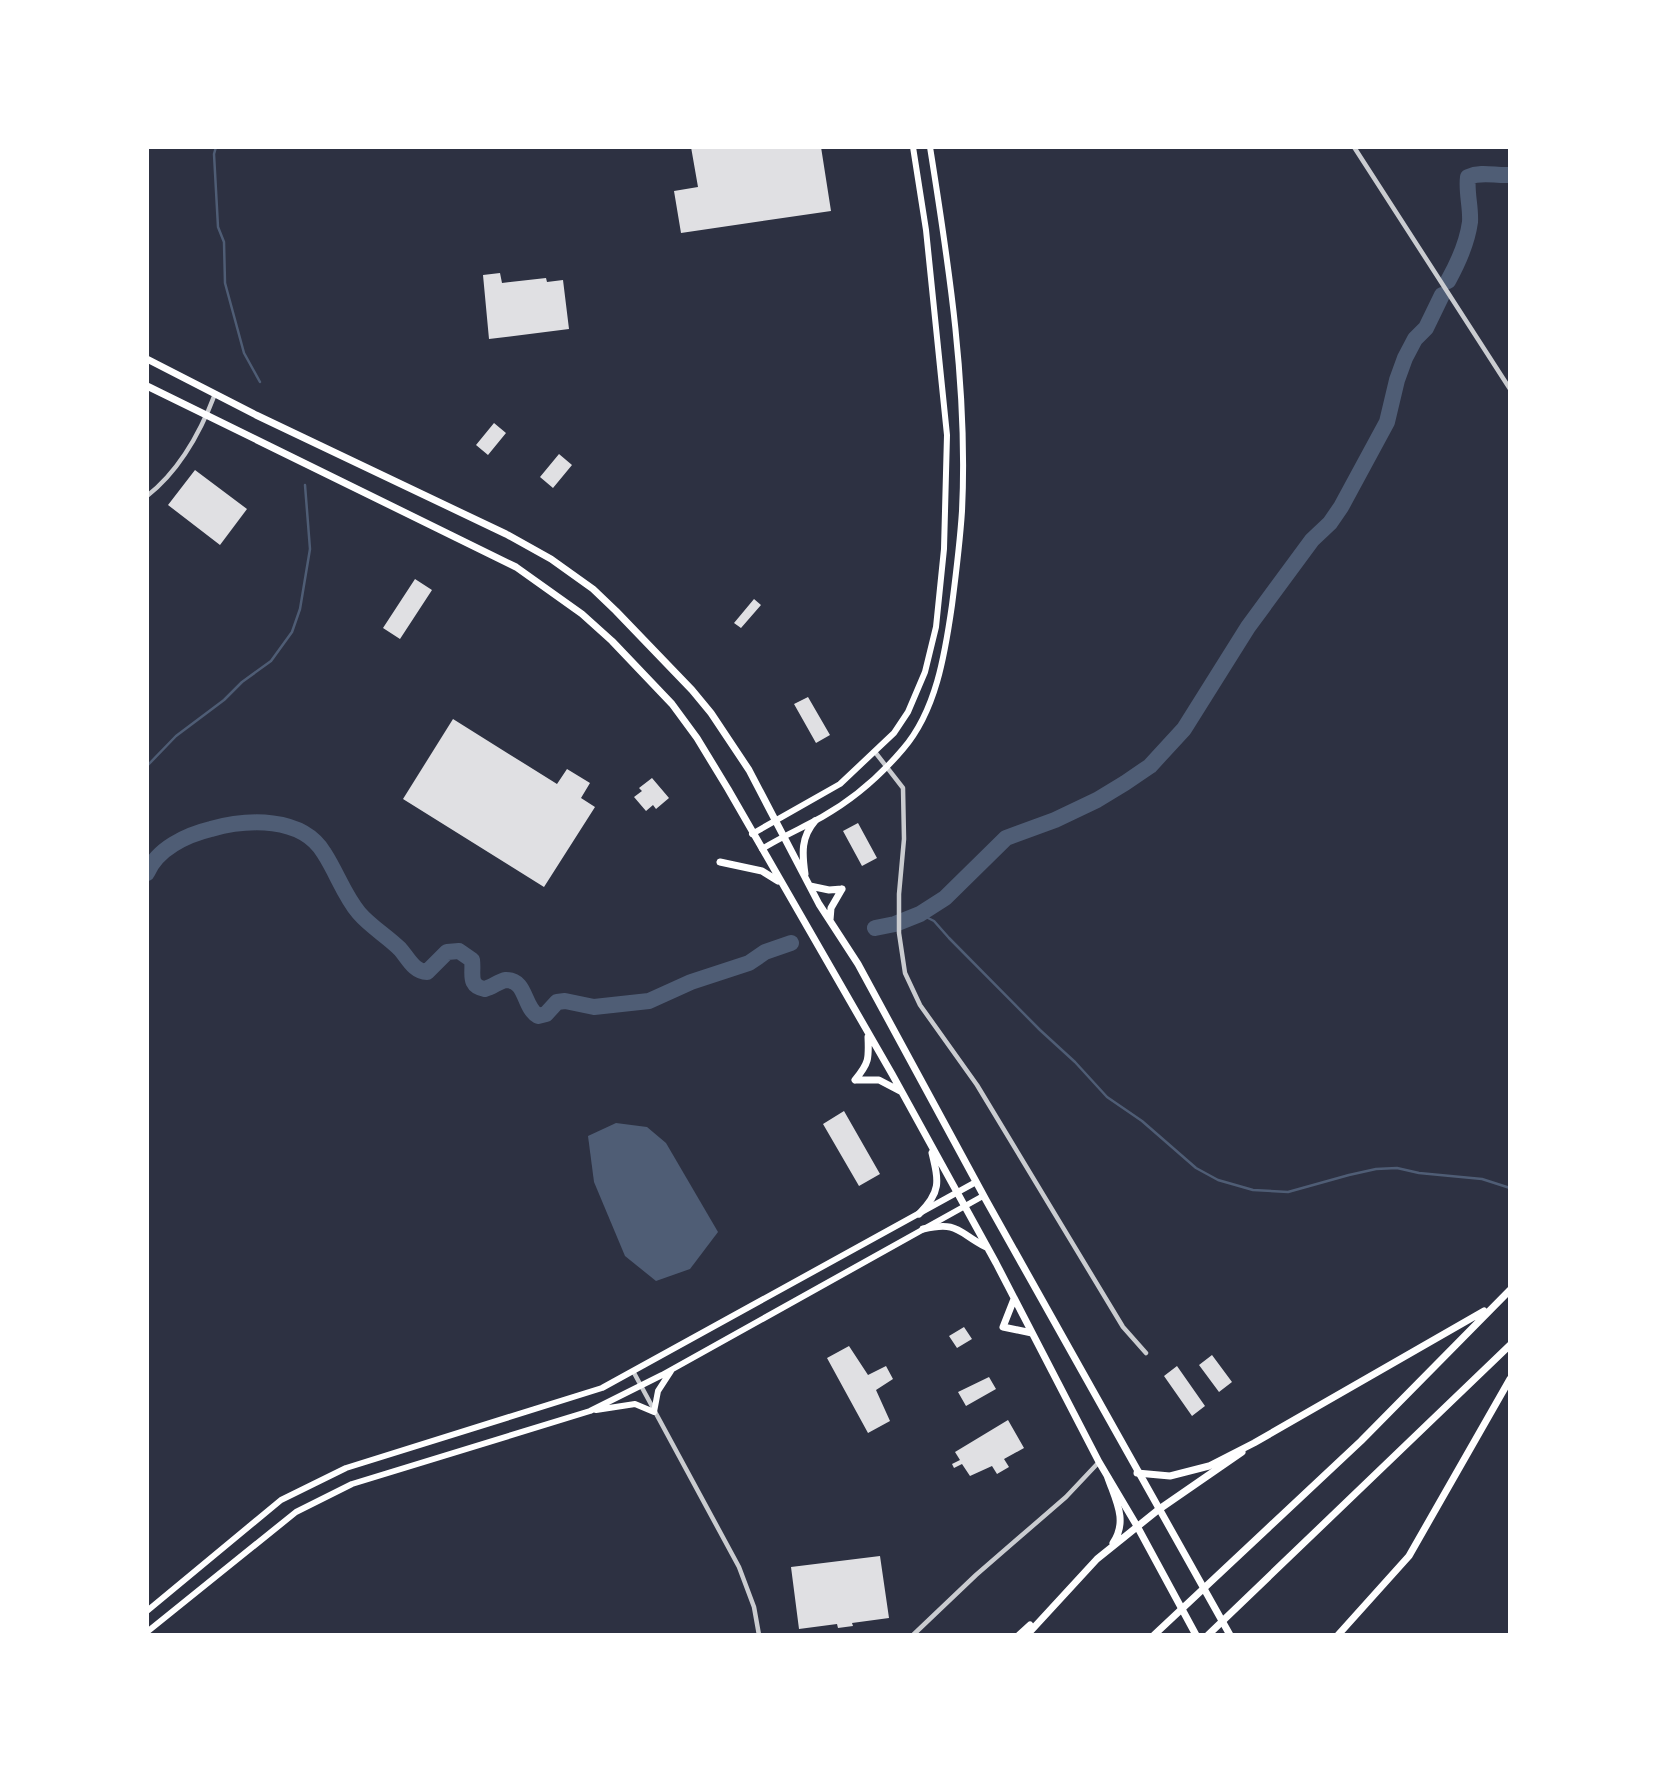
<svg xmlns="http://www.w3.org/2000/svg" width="1657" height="1782" font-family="Quicksand,sans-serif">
  <rect width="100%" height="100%" fill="#2d3142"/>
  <!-- water -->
  <path fill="#4f5d75" d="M616 1123 647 1127 666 1143 718 1232 690 1269 656 1281 625 1256 594 1182 588 1136Z"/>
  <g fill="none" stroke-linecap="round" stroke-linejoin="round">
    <!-- stream -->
    <path stroke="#4f5d75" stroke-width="2.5" d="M216 147 214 154 218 227 224 242 225 283 244 353 260 382
      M147 766 176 736 224 700 242 682 271 661 292 632 300 609 310 549 305 485
      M920 914 934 921 949 938 1040 1030 1075 1062 1107 1097 1142 1121 1196 1168 1218 1180 1253 1190 1288 1192 1349 1175 1376 1169 1397 1168 1419 1173 1482 1179 1510 1188"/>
    <!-- river -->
    <path stroke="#4f5d75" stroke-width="16" d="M1448 281C1458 263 1467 244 1470 222 1471 207 1466 192 1468 177 1482 171 1495 176 1510 175
      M147 873C157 849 186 835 211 829 247 819 302 816 324 853 337 873 344 895 359 913 371 927 387 936 400 949 408 958 414 972 427 972L447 952 459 951 472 960C474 973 467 986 485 989 493 987 499 981 506 980 527 980 523 1007 538 1016L546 1014 557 1002 565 1001 594 1007 649 1001 691 982 749 963 765 952 791 943
      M875 928 895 924 920 914 945 898 1006 838 1055 820 1097 800 1125 783 1150 766 1184 729 1248 627 1312 540 1330 523 1341 507 1387 422 1397 380 1405 358 1415 339 1426 328 1442 295"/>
  </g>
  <!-- building -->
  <path fill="#e0e0e3" d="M691 147H821L831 211 681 233 674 191 698 187Z
    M500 273 502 283 546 278 547 282 563 280 569 329 489 339 483 275Z
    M494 423 506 433 488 455 476 445Z
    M559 454 572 465 553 488 540 477Z
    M195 470 247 509 220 545 168 505Z
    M415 579 432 590 400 639 383 628Z
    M754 599 761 605 741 628 734 623Z
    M808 697 830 735 816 743 794 704Z
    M453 719 557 784 567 769 590 783 581 798 595 807 544 887 403 799Z
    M652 778 669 798 656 809 653 805 646 811 634 797 642 791 639 788Z
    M858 823 877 858 862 866 843 831Z
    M844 1111 880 1174 859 1186 823 1124Z
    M964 1327 972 1339 957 1348 949 1336Z
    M849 1346 868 1375 886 1366 893 1379 876 1390 890 1421 868 1433 827 1358Z
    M1212 1355 1232 1382 1219 1392 1199 1365Z
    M1177 1366 1205 1406 1192 1416 1164 1376Z
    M989 1377 996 1389 966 1406 958 1392Z
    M1008 1420 1024 1448 1004 1459 1009 1467 997 1474 992 1466 970 1476 962 1464 954 1468 952 1464 960 1460 955 1452Z
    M880 1556 889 1618 852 1623 853 1626 838 1628 837 1624 799 1629 791 1567Z"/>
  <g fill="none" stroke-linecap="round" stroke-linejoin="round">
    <!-- minor -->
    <path stroke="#caccd0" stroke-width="4.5" d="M1354 147 1510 389
      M147 496C179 471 201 431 215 394
      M875 752 903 788 904 839 899 894V933L905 973 920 1005 977 1085 1123 1327 1146 1353
      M633 1371 739 1567 754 1607 759 1635
      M913 1635 976 1575 1066 1497 1099 1462"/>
    <!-- secondary -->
    <path stroke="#fff" stroke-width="6" d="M752 834 840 784 894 733 908 712 925 672 936 627 944 549 947 435 926 230 913 147
      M762 849C781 837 802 828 822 817 852 800 881 775 903 749 936 711 945 654 952 605 956 574 960 542 962 511 968 390 949 266 930 147
      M596 1410 635 1404 654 1412 658 1391 671 1371
      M147 1611 281 1500 346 1468 602 1388 976 1182
      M147 1632 296 1512 352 1484 590 1411 662 1375 983 1196"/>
    <!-- trunk -->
    <path stroke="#fff" stroke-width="7" d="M147 359 256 415 506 534 551 559 593 589 616 611 692 690 711 713 749 770 819 904 858 964 986 1200 1230 1635
      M147 386 516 567 582 614 612 641 672 704 697 738 728 789 892 1074 996 1263 1099 1462 1137 1526 1196 1635
      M720 862 762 871 778 881
      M805 874C802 853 801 837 815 821
      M810 886 829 890 842 889
      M830 920 831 908 842 889
      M855 1080C869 1063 869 1059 868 1037
      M856 1080H879L900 1091
      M919 1214C941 1192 939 1182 932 1153
      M923 1229C959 1221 957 1232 986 1247
      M1014 1299 1003 1327 1032 1333"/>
    <!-- motorway -->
    <path stroke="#fff" stroke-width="7" d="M1137 1473 1170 1476 1209 1466 1254 1443 1484 1311
      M1108 1478C1116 1501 1128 1521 1113 1543
      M1019 1635 1030 1625
      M1027 1635 1097 1559 1158 1510 1242 1452
      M1154 1635 1361 1441 1510 1290
      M1208 1635 1510 1345
      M1338 1635 1409 1556 1510 1379"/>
  </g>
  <!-- border -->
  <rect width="1657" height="1782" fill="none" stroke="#ffffff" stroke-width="298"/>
</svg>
